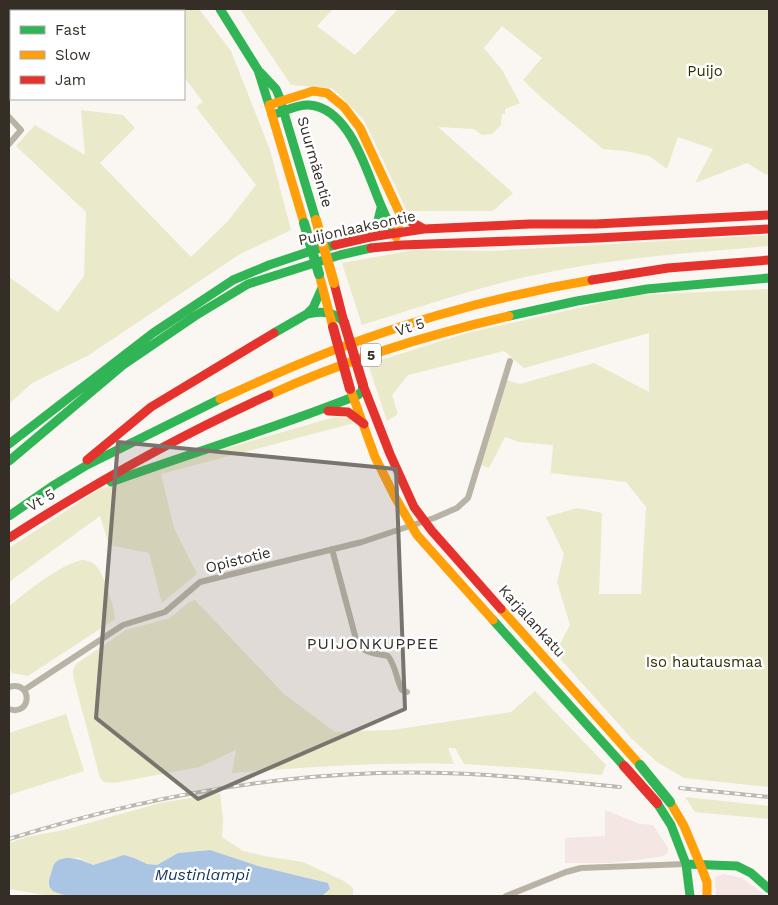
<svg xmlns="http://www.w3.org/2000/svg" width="778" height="905" font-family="'Work Sans',sans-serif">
  <rect width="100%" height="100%" fill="#faf6f2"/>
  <!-- commercial -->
  <path fill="#f4e6e2" d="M605 810 640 824 653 825 668 848V853L660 857 610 863H565V838L605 836Z
    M724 874 742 878 766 896H716L715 877Z"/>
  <!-- green -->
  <path fill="#eae9ca" d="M101 9H199L231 51 270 150 291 230 240 254 89 355 32 383 9 404V277L58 312 84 276 86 212 16 146 35 125 85 155 81 110 123 115 135 128 100 163 191 257 228 221 256 185 196 107 203 102 184 77V11H105Z
    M240 9H333L317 26 355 55 398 9H769V175L765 174 747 163 695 183 713 149 678 137 667 169 649 156 625 151 603 149 544 100 523 80 542 58 502 26 484 48 502 70 520 103 505 109V114H502L501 125 492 134 482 135 474 129 438 127 513 193 493 211H407L364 120 332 88 291 85Z
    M769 235V246C681 253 591 260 505 282 457 294 410 310 362 325L342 263 414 250 492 251Z
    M769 289V787L684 778 657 762 632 739 555 653 570 625 557 582 564 554 546 517 577 508 602 513 599 594H641L646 507 626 482 551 473 549 492 553 445 519 442 505 437 489 468 478 464 503 379 520 384 594 363 649 392V333L524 368 504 351 408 375 392 395 398 414 387 421 368 364 467 333 636 295Z
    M335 417 349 418 354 423 161 474 174 528 197 574 162 603 149 553 109 545 100 516 9 582V548L98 490 158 468Z
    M83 560C88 561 93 562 97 567 104 575 115 609 115 619L28 676 12 673 9 668V606C27 592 61 563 83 560Z
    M195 600 284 694 335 732 392 730 511 712 535 691 606 765 602 775 526 768 464 764 455 748H448L454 764C380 762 307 767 232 773L236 750 199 767 114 783 104 782 100 778 73 676V671L76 664 126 630 170 618 188 603Z
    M66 714 84 771 9 795V733Z
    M220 793 223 820 222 837 243 851 264 856 303 862 344 881 353 888V896H322L330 889 328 883 258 866 209 850 178 853 157 865 147 864 134 858 116 857 93 865 79 858H63C45 882 39 890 73 896H51L9 889V843L26 837 64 830 160 803Z
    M685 797 769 806V819L695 812Z"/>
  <!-- water -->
  <path fill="#aac4e3" d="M210 850 258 866 328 883 330 889 322 896H73C59 894 43 893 51 874 52 871 53 865 55 863 64 853 83 860 93 865L124 855 134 858 147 864 157 865 178 853Z"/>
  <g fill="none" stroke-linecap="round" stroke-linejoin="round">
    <!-- street -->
    <path stroke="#b8b3a5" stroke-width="6" d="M9 117 21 130 9 144
      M332 549 357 643C366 654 375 653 388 656 396 666 396 679 402 690L407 692
      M9 687C33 680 32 717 9 709
      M24 690 123 625 165 612 200 582 362 542 434 518 457 508 468 498 510 361
      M506 896 566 872 581 868 686 864"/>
    <!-- fast -->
    <path stroke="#30b455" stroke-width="9" d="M220 9 258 70 269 105
      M260 72 276 89 281 101
      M282 106 316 220
      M272 115C284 112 297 104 309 105 352 108 368 178 383 210 386 218 391 226 396 233
      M370 237 376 229 381 208
      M307 314C321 311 333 311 344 322
      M509 316 577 301 647 289 769 278
      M274 333 307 314 313 308 322 288
      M9 444 153 333 233 280 269 265 317 249 335 245
      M9 461 123 365 195 316 248 284 340 255 371 248
      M111 482C193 452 277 428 358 395L362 391 363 385
      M9 516 54 485 87 465 220 399
      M493 620 624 766
      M657 803 671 825 686 864
      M690 896 686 864 737 866 751 873 769 889"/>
    <!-- slow -->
    <path stroke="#ff9f0a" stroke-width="9" d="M304 223 269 105 313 91 327 93 344 107 360 128 401 216 396 237
      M319 274 333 327
      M351 391 375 457 395 497 417 535 493 620
      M269 395C345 360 427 335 509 316
      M220 399C269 377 317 355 367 338 441 312 515 293 592 280
      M501 609 640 765
      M670 802 684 826 700 864
      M700 864 707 882V896"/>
    <!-- jam -->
    <path stroke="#e5322d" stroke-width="9" d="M401 216 424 229
      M335 245 370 237 424 229 530 224H596L769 215
      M371 248 402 245 597 238 769 229
      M592 280 668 268 769 260
      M334 283 344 322
      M363 385 390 454 414 507 432 531 501 609
      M328 411 348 412 364 424
      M87 460 151 407 274 333
      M9 538C93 484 178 436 269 395"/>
    <defs>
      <path id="rail" d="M680 788 769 797
        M9 839C131 801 251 777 379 773 460 770 540 779 620 787"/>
    </defs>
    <!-- rail casing -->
    <use href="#rail" stroke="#bcb8af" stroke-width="4"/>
    <!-- rail -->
    <use href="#rail" stroke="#fff" stroke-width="2" stroke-dasharray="5.5" stroke-linecap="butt"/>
    <!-- fast-bridge -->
    <path stroke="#30b455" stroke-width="10" d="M304 223 319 274
      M640 765 670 802"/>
    <!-- slow-bridge -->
    <path stroke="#ff9f0a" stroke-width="10" d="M316 220 334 283"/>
    <!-- jam-bridge -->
    <path stroke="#e5322d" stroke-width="10" d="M344 322 363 385
      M333 327 350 389
      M624 766 657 803"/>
  </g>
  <!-- marked area -->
  <path fill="#7a746e" fill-opacity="0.2" stroke="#7a746e" stroke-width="4" stroke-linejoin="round" d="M118 442 396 469 405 709 198 799 96 718Z"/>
  <g text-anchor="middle" stroke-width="5" stroke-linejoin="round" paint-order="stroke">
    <!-- shield labels -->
    <rect fill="#fff" stroke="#726d68" stroke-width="1" x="361" y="343.5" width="20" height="23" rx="4"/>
    <g font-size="14" font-weight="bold" fill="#352e27">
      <text x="371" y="360">5</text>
    </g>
    <!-- park labels -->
    <g font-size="15" fill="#303101" stroke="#fff">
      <text x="705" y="76">Puijo</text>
      <text x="704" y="667">Iso hautausmaa</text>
    </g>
    <!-- street labels -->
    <g font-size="15" fill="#352e27" stroke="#fff">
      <text transform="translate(315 162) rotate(74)" y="5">Suurmäentie</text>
      <text transform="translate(357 228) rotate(-12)" y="5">Puijonlaaksontie</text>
      <text transform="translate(410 327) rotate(-17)" y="5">Vt 5</text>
      <text transform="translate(41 500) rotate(-31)" y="5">Vt 5</text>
      <text transform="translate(238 560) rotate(-14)" y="5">Opistotie</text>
      <text transform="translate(532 621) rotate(48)" y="5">Karjalankatu</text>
    </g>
    <!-- neighbourhood labels -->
    <g font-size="16" letter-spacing="1" fill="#352e27" stroke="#fff">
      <text x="373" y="649">PUIJONKUPPEE</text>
    </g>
    <!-- water labels -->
    <g font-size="16" font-style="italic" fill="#0c345f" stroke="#fff">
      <text x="202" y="880">Mustinlampi</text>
    </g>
  </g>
  <!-- border -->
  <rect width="778" height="905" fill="none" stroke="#352e27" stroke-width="20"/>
  <!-- legend -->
  <rect x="10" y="10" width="175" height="90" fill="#ffffff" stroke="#aeaba9"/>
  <rect x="20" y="26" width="25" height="8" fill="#30b455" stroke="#aeaba9"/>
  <text x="55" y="35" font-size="15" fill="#352e27">Fast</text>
  <rect x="20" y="51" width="25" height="8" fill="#ff9f0a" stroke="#aeaba9"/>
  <text x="55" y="60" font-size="15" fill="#352e27">Slow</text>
  <rect x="20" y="76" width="25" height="8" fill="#e5322d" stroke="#aeaba9"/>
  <text x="55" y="85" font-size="15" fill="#352e27">Jam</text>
</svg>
